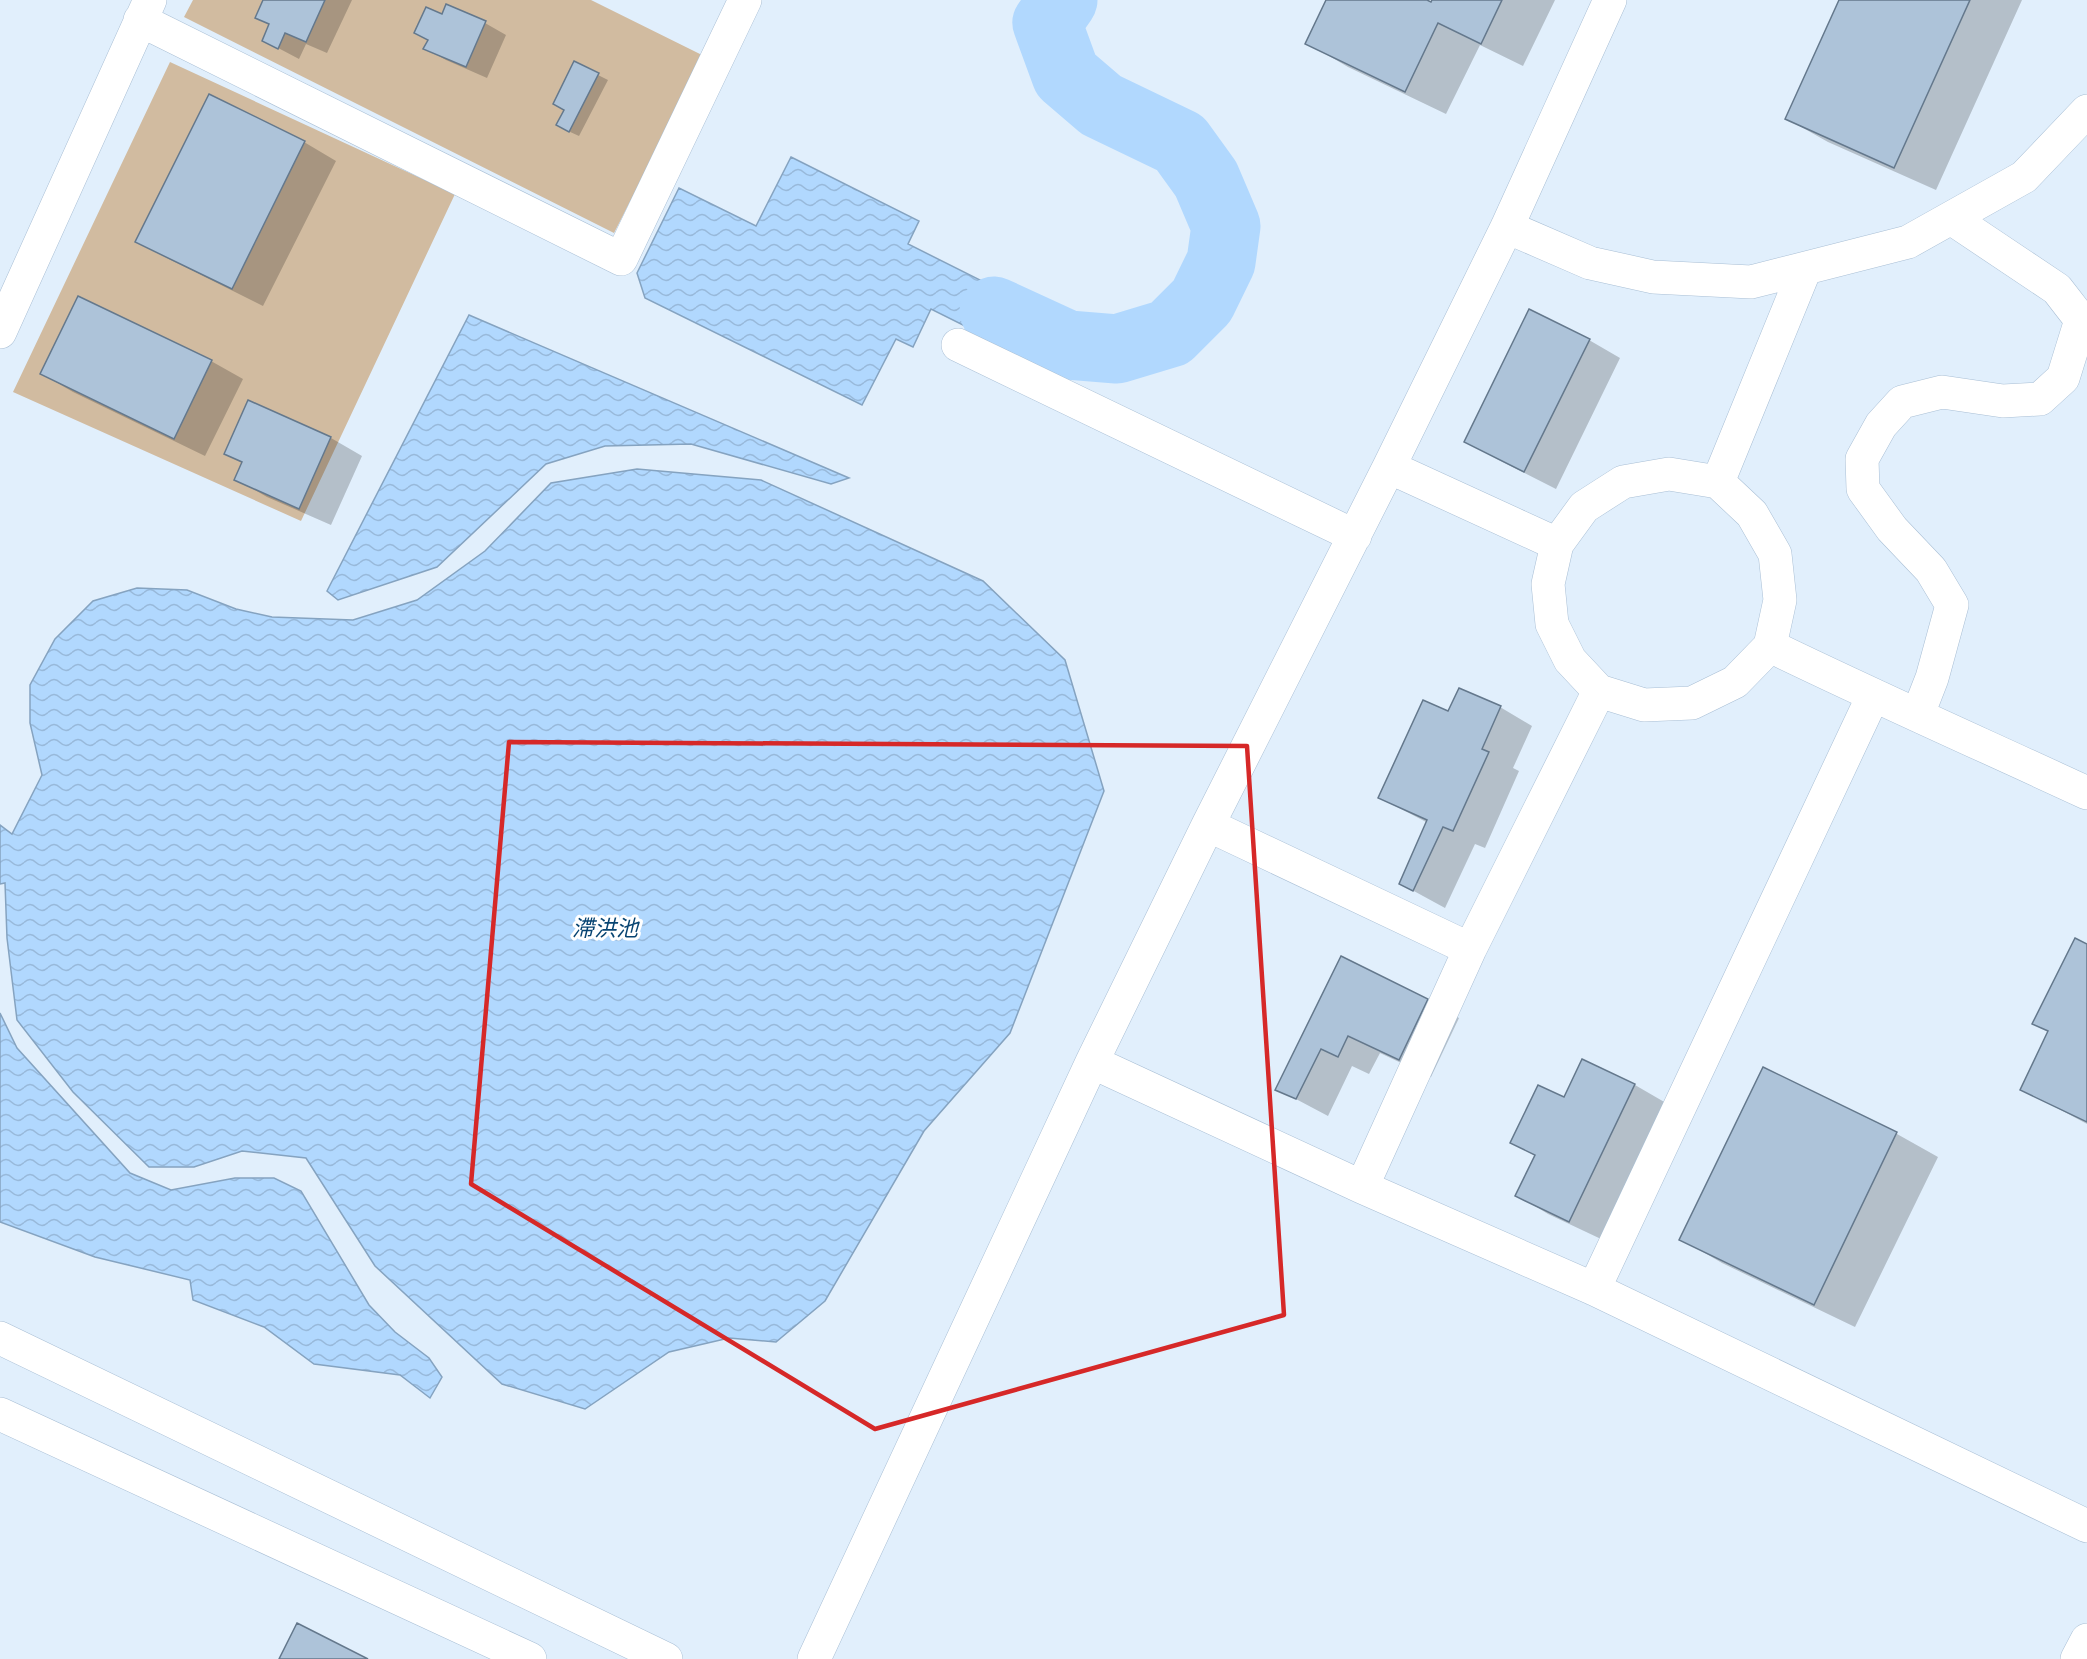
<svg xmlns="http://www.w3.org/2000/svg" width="2087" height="1659" font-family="'Noto Sans','Noto Sans TC',sans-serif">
  <defs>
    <pattern id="water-waves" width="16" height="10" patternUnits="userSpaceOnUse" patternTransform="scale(1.5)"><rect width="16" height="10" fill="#b1d8fe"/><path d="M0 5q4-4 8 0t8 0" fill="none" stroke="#98b9da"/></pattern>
  </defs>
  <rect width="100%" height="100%" fill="#e1effc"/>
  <!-- green -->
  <path fill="#d1bba0" d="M193 0H591L704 56 614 233 184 17Z
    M170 62 455 194 301 521 13 392Z"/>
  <!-- water -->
  <path fill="url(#water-waves)" stroke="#85a3c0" stroke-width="1.5" d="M791 157 919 221 908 244 1004 292 983 335 931 309 913 347 896 339 862 405 645 298 637 273 679 188 756 226Z
    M469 315 849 478 831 484 691 444 605 446 546 464 437 567 338 600 327 591Z
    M637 469 761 480 983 581 1065 660 1104 791 1010 1033 924 1131 825 1301 776 1342 729 1338 669 1352 585 1409 502 1384 375 1266 306 1158 242 1151 194 1167H149L73 1092 17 1020 7 938 5 883 0 884V825L12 834 42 775 30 723V685L55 639 93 601 137 588 187 590 236 609 272 617 353 620 417 600 485 551 551 483Z
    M0 1013 17 1048 130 1173 171 1190 235 1178H274L301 1191 369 1305 395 1332 429 1358 442 1377 430 1398 400 1375 314 1364 264 1327 193 1300 190 1280 95 1257 0 1222Z"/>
  <!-- shadow -->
  <path fill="#0003" d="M265 0H352L327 53 306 44 299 59 263 40 270 25 257 18Z
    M1328 0H1423L1432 4 1433 0H1555L1523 66 1480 45 1446 114 1348 67 1307 43Z
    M1841 0H2022L1936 190 1828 142 1787 119Z
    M447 6 485 23 506 35 487 78 446 60 425 48Z
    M598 75 608 80 579 136 568 131Z
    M304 142 336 161 263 306 169 259 137 241Z
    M1589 340 1620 358 1556 489 1497 459 1466 441Z
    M211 361 243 379 205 456 73 392 42 374Z
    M331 438 362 456 331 525 267 497 236 479 243 463 226 454Z
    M1500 707 1532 726 1513 768 1519 771 1485 848 1475 844 1445 908 1401 884 1428 823 1380 798 1449 713Z
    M2087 946V1124L2022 1089Z
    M1341 958 1428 1000 1459 1018 1431 1077 1380 1053 1369 1074 1352 1066 1328 1116 1277 1089Z
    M1583 1061 1635 1085 1666 1103 1601 1239 1548 1214 1517 1195 1536 1156 1512 1143 1565 1099Z
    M1764 1069 1897 1134 1938 1157 1855 1327 1722 1263 1681 1239Z"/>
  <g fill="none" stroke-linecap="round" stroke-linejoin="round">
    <!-- river -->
    <path stroke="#b1d8fe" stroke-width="69" d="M994 311 1068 345 1117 349 1170 333 1202 301 1221 262 1226 226 1206 179 1180 143 1101 105 1066 75 1047 23 1063 0"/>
  </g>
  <!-- building -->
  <path fill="#adc3d9" stroke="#64788c" stroke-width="1.5" d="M263 0H325L306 42 285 33 278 49 262 41 269 24 255 18Z
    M1326 0H1427L1431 2 1432 0H1502L1481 44 1438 23 1405 92 1305 44Z
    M1839 0H1970L1894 168 1785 119Z
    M446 4 486 21 466 67 423 49 428 40 414 33 426 7 442 14Z
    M574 61 599 73 569 132 556 125 564 110 553 104Z
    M209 94 305 141 232 289 135 242Z
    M78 296 212 360 174 439 40 374Z
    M1529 309 1590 339 1524 472 1464 442Z
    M248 400 331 437 299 509 234 480 242 462 224 454Z
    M1459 688 1501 706 1482 749 1489 752 1453 831 1443 827 1413 891 1399 884 1427 820 1378 798 1423 700 1448 711Z
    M2075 938 2087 944V1122L2020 1090 2048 1031 2032 1024Z
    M1341 956 1428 999 1399 1060 1348 1036 1338 1057 1321 1049 1296 1099 1275 1090Z
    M1582 1059 1635 1084 1569 1222 1515 1196 1535 1155 1510 1143 1538 1085 1564 1097Z
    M1763 1067 1897 1132 1814 1305 1679 1240Z
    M297 1623 368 1659H279Z"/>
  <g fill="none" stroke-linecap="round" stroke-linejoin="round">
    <defs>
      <path id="minor" d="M140 20 621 259 745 0
        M1507 227 1590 263 1653 277 1751 282 1908 242 2024 177 2087 111
        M0 332 150 0
        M958 345 1355 536
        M1389 467 1557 544
        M1669 474 1718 482 1752 514 1775 554 1780 600 1770 646 1735 682 1692 703 1644 705 1599 691 1570 660 1552 624 1548 584 1557 544 1584 507 1623 482Z
        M1718 482 1805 269
        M1770 646C1875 697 1981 744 2087 793
        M1918 714 1932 678 1952 605 1931 570 1892 529 1863 489 1862 459 1881 425 1902 402 1942 392 2003 401 2040 399 2063 378 2081 320 2057 289 1951 218
        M1208 825 1470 949
        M1092 1062 1362 1187 1594 1289 2087 1526
        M1362 1187 1470 949 1599 691
        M1594 1289 1873 696
        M0 1338 666 1659
        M0 1414 530 1659
        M814 1659 1092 1062 1208 825 1389 467 1507 227 1610 0
        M2077 1659 2087 1640"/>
    </defs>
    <!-- minor casing -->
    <use href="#minor" stroke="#a9bfd5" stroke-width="34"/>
    <!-- minor -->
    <use href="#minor" stroke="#fff" stroke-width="33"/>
  </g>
  <!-- marked area -->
  <path fill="none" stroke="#d62828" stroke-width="4.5" stroke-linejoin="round" d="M509 742 1247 746 1284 1315 875 1429 471 1184Z"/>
  <g text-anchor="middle" stroke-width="6" stroke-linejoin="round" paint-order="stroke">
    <!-- water labels -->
    <g font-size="22" font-style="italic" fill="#074472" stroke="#fff">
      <text x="605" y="936">滯洪池</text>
    </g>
  </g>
</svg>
